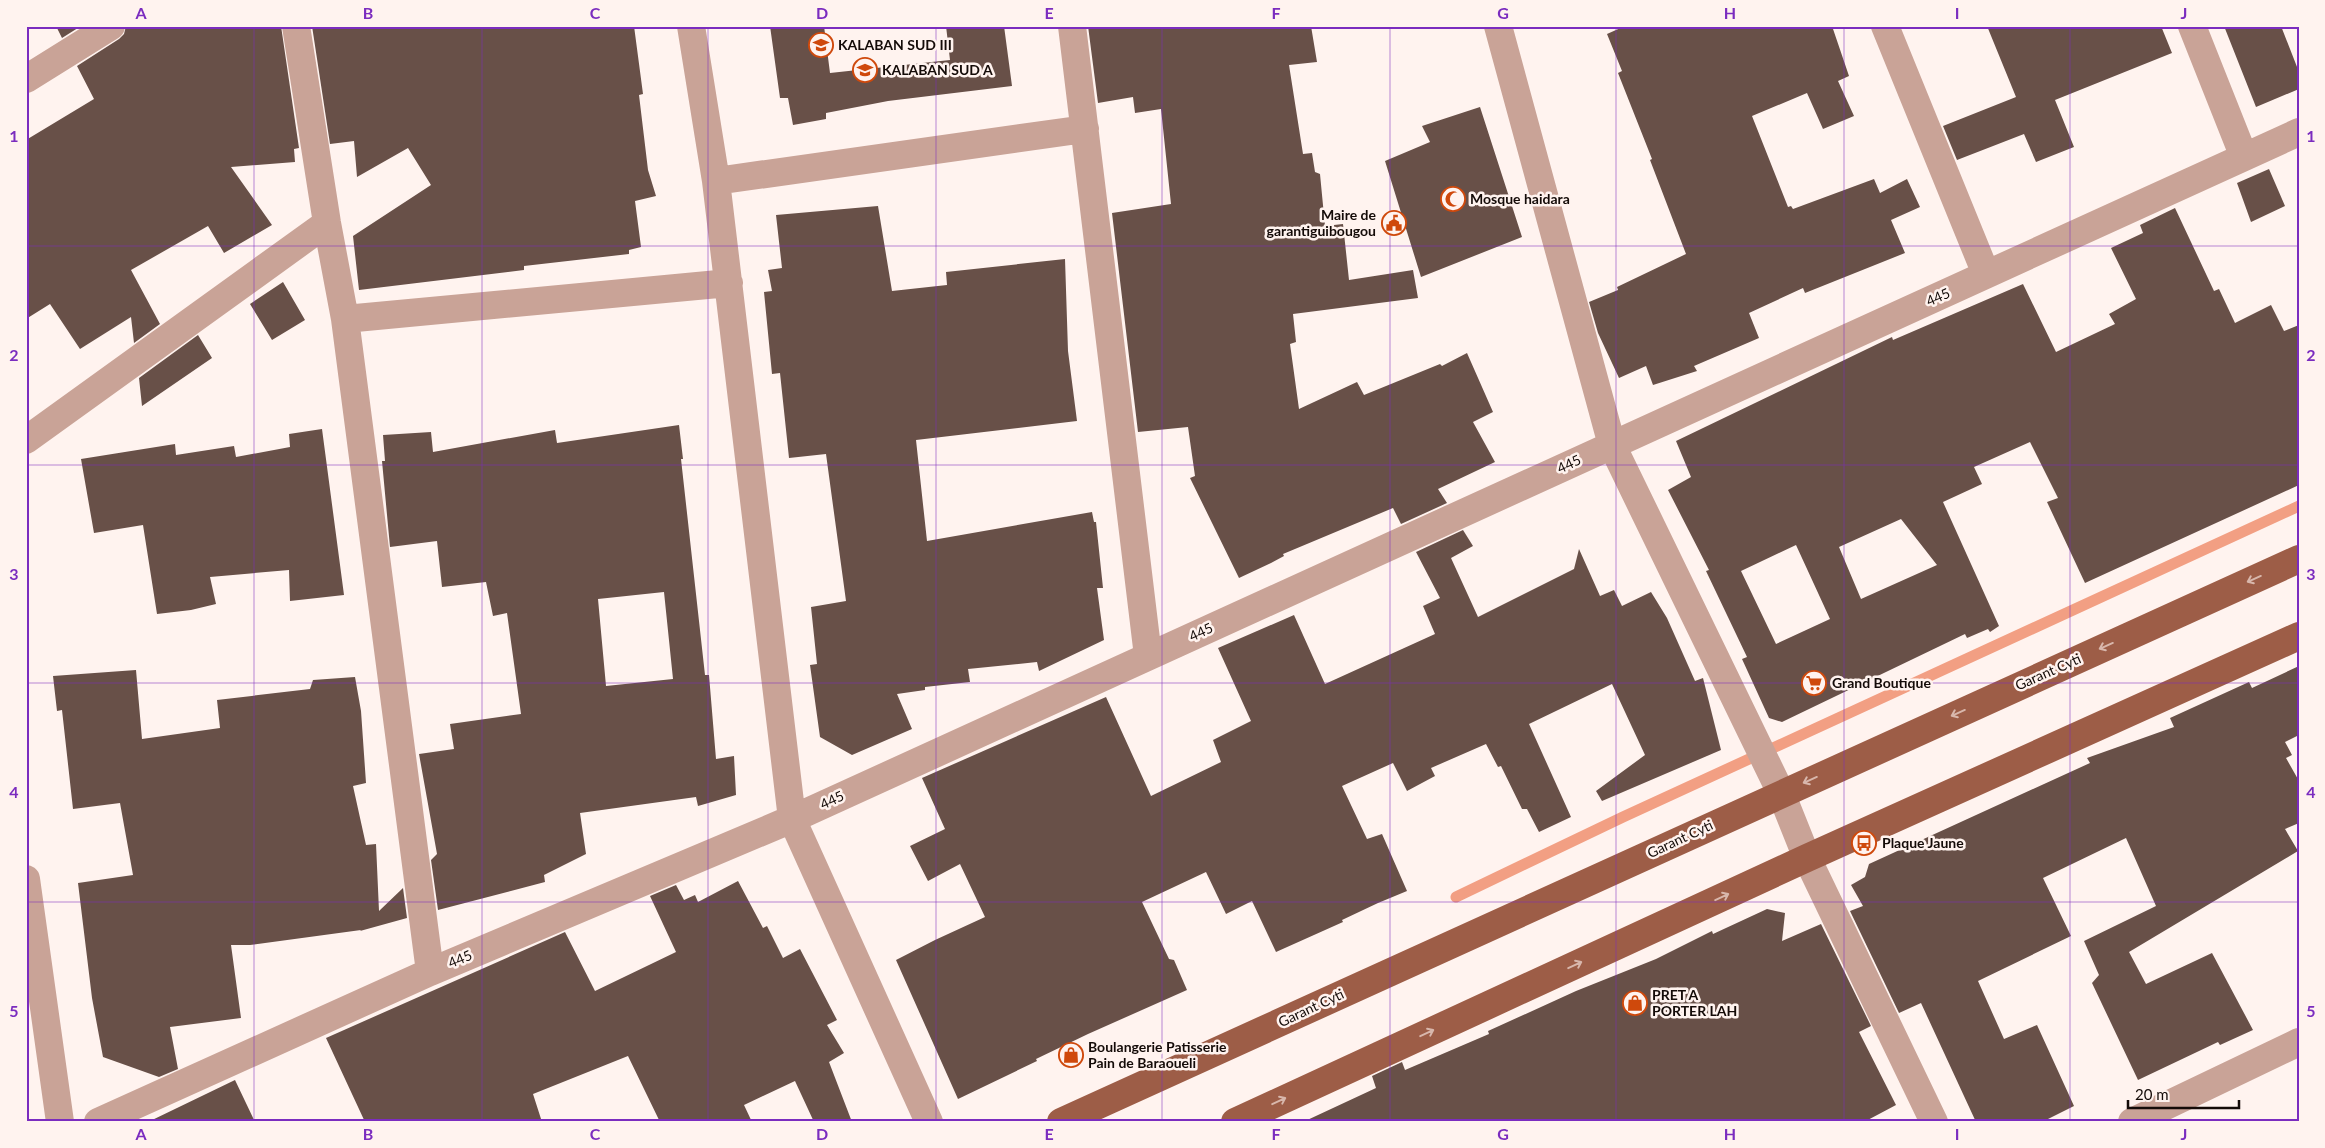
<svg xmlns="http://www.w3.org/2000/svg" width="2325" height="1148" font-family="Lato,sans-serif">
  <rect width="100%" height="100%" fill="#fff3ef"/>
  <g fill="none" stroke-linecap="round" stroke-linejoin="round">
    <!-- stream -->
    <path stroke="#f29f83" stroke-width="11" d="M1456 897 1623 817 2299 506"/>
  </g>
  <!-- building -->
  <path fill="#685048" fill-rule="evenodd" d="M56 26H81L62 38Z
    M126 26H281L299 148 294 149 295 162 231 167 272 225 224 253 208 226 131 270 160 324 134 343 131 317 80 349 50 304 26 319V140L94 99 77 66 119 39 124 34Z
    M312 26H634L643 94 639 95 648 170 656 196 635 201 641 247 629 250V254L524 266V270L359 290 353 236 431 185 408 148 357 177 354 141 330 144Z
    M770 26H824L830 73 950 60 946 26H1004L1012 86 888 101 826 113V119L793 125 788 98H780Z
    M1088 26H1311L1317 62 1289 65 1303 154 1312 153 1315 172 1320 174 1325 226 1343 224 1349 280 1413 270 1418 298 1293 314 1296 342 1290 344 1299 409 1357 382 1364 395 1440 364 1442 366 1467 353 1493 412 1473 422 1495 462 1438 489 1447 503 1401 524 1393 508 1283 554 1284 556 1271 563 1239 578 1190 478 1195 476 1188 427 1138 432 1112 213 1171 204 1161 109 1135 113 1133 97 1098 103Z
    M1625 26H1832L1849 76 1838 81 1854 116 1823 129 1807 93 1752 116 1788 207 1791 206 1793 209 1874 179 1880 193 1907 179 1920 207 1891 220 1905 253 1805 293 1803 288 1749 313 1759 338 1694 366 1697 371 1653 385 1646 366 1619 378 1598 333 1589 302 1618 290 1617 287 1686 254 1650 160 1652 159 1618 73 1622 71 1607 34Z
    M1987 26H2161L2172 53 2055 100 2074 147 2036 162 2024 134 1957 160 1943 126 2016 97Z
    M2224 26H2281L2299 72V89L2256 107Z
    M1480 107 1522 237 1421 277 1385 161 1430 142 1422 126Z
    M2269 169 2285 206 2251 222 2237 183Z
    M878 206 892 291 947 285 946 272 1065 259 1068 351 1077 421 916 440 927 541 1092 512 1094 522H1096L1103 588H1097L1104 640 1039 671 1037 662 968 669 970 682 925 687V690L897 694 912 729 852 755 820 737 810 665 817 664 811 607 846 601 826 454 789 458 780 373 772 374 764 292 772 291 768 270 782 268 776 215Z
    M2175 208 2214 291 2219 289 2235 323 2271 305 2284 331 2299 325V485L2085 583 2047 502 2058 498 2030 442 1974 467 1982 484 1943 502 1999 626 1990 632 1988 629 1967 638 1965 634 1782 722 1769 718 1742 659 1747 657 1706 571 1709 570 1668 490 1691 477 1676 441 1892 337 1893 340 2023 284 2056 352 2115 324 2109 314 2136 299 2111 248 2143 233 2140 225ZM1901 519 1937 565 1861 599 1839 547ZM1796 545 1830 619 1776 644 1741 571Z
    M283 282 305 320 272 340 250 304Z
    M198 335 212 358 142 406 139 378Z
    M679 425 683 459H681L705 675H709L716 759 734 756 736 795 698 806 696 797 580 813 586 854 544 875 545 882 438 910 431 860 437 854 419 754 454 749 450 724 521 714 507 613 493 616 486 582 442 587 437 541 390 547 382 461H385L383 435 431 432 433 452 555 430 557 443ZM664 592 673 679 606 686 598 599Z
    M322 429 344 595 290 601 289 570 210 577 216 604 191 610 157 614 143 525 94 533 81 459 175 444 176 455 234 446 236 457 290 447 289 434Z
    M1463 530 1473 546 1451 558 1478 617 1574 569 1579 549 1600 596 1614 590 1622 606 1651 592 1667 618 1695 681 1703 678 1721 750 1602 801 1596 791 1645 755 1612 684 1529 724 1571 817 1539 832 1527 809H1522L1501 766 1498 767 1486 744 1431 768 1435 776 1407 791 1393 763 1342 786 1367 839 1382 834 1407 891 1378 903 1342 920 1343 922 1276 952 1252 901 1226 914 1206 872 1142 902 1169 959 1174 960 1187 990 1088 1034 1036 1059 1037 1061 958 1099 896 960 935 940 985 917 960 864 928 881 910 846 945 829 922 778 1106 697 1151 796 1221 762 1213 740 1251 721 1218 648 1294 615 1325 684 1435 634 1423 606 1440 598 1416 552Z
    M2299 666V735L2285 742 2292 755 2286 758 2299 781V823L2285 829 2298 851 2129 952 2146 984 2212 953 2253 1030 2220 1045 2218 1042 2138 1080 2092 983 2099 975 2084 941 2156 906 2126 838 2043 878 2071 936 1978 981 2004 1039 2037 1025 2074 1106 2042 1122H1976L1921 1003 1899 1013 1850 911 1863 906 1851 885 1865 877 1869 864 2090 763 2087 758 2174 727 2170 718 2249 682 2252 688Z
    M136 670 142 739 220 728 217 700 310 689 313 680 355 677 361 711 366 783 353 786 366 845 376 844 379 911 403 888 407 918 360 931 361 930 250 945H231L241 1018 170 1027 178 1069 159 1077 103 1057 92 998 78 883 133 875 120 803 73 809 62 710 57 711 53 676Z
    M738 881 763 928 767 926 783 958 800 949 837 1020 827 1025 844 1053 829 1062 852 1122H814L795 1081 744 1105 752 1122H660L628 1056 533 1094 542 1122H365L326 1038 565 932 595 991 676 952 650 896 676 885 684 900 695 895 698 902Z
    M1767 909 1785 913 1782 941 1821 924 1871 1026 1859 1032 1896 1105 1864 1122H1303L1376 1088 1372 1076 1402 1062 1405 1070 1489 1034 1488 1031 1576 991 1656 959 1712 931 1713 934Z
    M235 1080 255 1122H148Z"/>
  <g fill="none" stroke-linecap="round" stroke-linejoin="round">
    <!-- minor -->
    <path stroke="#c9a397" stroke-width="28" d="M296 26 327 223 345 319 430 972
      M691 26 716 181 792 819 929 1122
      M1072 26 1148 656
      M1498 26 1612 445 1781 793 1807 858 1934 1122
      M1885 26 1986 274
      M2192 26 2244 157
      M26 79 111 26
      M716 181 1085 129
      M345 319 729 283
      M26 440 327 223
      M26 879 60 1122
      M98 1122 430 972 792 819 2299 132
      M2132 1122 2299 1042"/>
    <!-- major -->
    <path stroke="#9d5d47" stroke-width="28" d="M1061 1122 2299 559
      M1235 1122 1807 858 2299 636"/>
  </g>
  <!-- one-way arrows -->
  <defs><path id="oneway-shaft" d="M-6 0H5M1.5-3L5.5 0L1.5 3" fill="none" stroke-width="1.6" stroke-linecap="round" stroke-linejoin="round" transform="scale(1.25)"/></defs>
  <g stroke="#d8b7ac">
    <use href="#oneway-shaft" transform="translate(2254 579) rotate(156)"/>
    <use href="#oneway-shaft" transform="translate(2106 646) rotate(156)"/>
    <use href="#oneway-shaft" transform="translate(1958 713) rotate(156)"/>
    <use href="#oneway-shaft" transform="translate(1810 780) rotate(156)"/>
    <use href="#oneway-shaft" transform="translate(1722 897) rotate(-25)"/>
    <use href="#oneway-shaft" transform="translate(1575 965) rotate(-25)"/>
    <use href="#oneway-shaft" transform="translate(1427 1033) rotate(-25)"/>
    <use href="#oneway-shaft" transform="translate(1279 1101) rotate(-25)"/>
  </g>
  <!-- grid -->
  <path fill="none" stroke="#7b2cbf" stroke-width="1" stroke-opacity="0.55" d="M254 26V1122M482 26V1122M708 26V1122M936 26V1122M1162 26V1122M1390 26V1122M1616 26V1122M1844 26V1122M2070 26V1122M26 246H2299M26 465H2299M26 683H2299M26 902H2299"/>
  <!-- icons -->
  <defs>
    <symbol id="school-ring" viewBox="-11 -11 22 22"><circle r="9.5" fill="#fff3ef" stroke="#cf490c" stroke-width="1.5"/><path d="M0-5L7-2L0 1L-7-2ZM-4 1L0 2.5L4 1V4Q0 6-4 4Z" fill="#cf490c"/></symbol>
    <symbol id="mosque-ring" viewBox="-11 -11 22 22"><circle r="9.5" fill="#fff3ef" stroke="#cf490c" stroke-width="1.5"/><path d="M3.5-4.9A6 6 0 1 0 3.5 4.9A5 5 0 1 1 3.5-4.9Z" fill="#cf490c"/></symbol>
    <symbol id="civic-ring" viewBox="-11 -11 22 22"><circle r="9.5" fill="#fff3ef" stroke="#cf490c" stroke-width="1.5"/><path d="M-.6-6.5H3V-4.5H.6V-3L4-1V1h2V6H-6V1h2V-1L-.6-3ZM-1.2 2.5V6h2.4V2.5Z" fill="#cf490c"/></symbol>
    <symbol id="supermarket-ring" viewBox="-11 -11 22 22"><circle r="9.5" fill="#fff3ef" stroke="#cf490c" stroke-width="1.5"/><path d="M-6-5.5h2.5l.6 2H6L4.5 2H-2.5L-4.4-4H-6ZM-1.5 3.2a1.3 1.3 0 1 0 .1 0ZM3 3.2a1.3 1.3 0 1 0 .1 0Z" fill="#cf490c"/></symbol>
    <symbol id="bus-ring" viewBox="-11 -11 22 22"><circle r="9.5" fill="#fff3ef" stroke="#cf490c" stroke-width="1.5"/><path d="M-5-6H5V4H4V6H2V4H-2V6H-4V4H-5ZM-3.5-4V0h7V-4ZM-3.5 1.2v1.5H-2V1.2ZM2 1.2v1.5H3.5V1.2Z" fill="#cf490c"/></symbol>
    <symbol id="shop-ring" viewBox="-11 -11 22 22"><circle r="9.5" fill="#fff3ef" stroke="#cf490c" stroke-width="1.5"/><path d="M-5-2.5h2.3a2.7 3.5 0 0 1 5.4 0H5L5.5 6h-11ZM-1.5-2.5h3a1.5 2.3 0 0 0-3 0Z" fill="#cf490c"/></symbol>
  </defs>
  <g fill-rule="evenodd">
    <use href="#school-ring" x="807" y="31" width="28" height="28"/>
    <use href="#school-ring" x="851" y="56" width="28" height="28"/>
    <use href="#mosque-ring" x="1439" y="185" width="28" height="28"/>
    <use href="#civic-ring" x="1380" y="209" width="28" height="28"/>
    <use href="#supermarket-ring" x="1800" y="669" width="28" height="28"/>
    <use href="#bus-ring" x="1850" y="829" width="28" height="28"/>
    <use href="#shop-ring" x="1621" y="989" width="28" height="28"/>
    <use href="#shop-ring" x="1057" y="1041" width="28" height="28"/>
  </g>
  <g text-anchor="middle" stroke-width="5" stroke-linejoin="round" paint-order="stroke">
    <!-- poi labels -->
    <g font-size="14" font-weight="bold" fill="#140b08" stroke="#fff3ef" text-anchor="start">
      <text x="838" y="50">KALABAN SUD III</text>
      <text x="882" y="75">KALABAN SUD A</text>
      <text x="1470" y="204">Mosque haidara</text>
      <text x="1376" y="220" text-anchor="end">Maire de<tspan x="1376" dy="16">garantiguibougou</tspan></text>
      <text x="1832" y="688">Grand Boutique</text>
      <text x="1882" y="848">Plaque Jaune</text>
      <text x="1652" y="1000">PRET A<tspan x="1652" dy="16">PORTER LAH</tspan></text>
      <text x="1088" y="1052">Boulangerie Patisserie<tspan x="1088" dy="16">Pain de Baraoueli</tspan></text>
    </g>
    <!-- street labels -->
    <g font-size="14" fill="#140b08" stroke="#fff3ef">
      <text transform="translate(1938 297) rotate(-24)" y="5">445</text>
      <text transform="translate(1569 464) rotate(-25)" y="5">445</text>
      <text transform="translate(1201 632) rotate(-25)" y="5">445</text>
      <text transform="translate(2048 672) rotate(-24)" y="5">Garant Cyti</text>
      <text transform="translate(832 800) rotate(-25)" y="5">445</text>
      <text transform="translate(1680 839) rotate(-25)" y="5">Garant Cyti</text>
      <text transform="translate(460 959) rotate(-23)" y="5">445</text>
      <text transform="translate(1311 1008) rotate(-25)" y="5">Garant Cyti</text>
    </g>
  </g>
  <!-- border -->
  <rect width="2325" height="1148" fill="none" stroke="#fff3ef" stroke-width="55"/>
  <!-- scale -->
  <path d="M2128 1100v8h111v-8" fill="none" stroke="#140b08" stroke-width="2.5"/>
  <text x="2135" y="1100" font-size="15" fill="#140b08" stroke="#fff3ef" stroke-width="4" paint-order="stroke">20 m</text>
  <rect x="28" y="28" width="2270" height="1092" fill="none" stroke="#7b2cbf" stroke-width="2"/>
  <g font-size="16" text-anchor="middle" font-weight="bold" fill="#7b2cbf">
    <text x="141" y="19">A</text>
    <text x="368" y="19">B</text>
    <text x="595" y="19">C</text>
    <text x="822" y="19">D</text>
    <text x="1049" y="19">E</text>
    <text x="1276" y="19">F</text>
    <text x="1503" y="19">G</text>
    <text x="1730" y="19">H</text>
    <text x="1957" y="19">I</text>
    <text x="2184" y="19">J</text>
    <text x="14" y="142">1</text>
    <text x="2311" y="142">1</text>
    <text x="14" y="361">2</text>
    <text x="2311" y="361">2</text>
    <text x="14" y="580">3</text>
    <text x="2311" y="580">3</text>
    <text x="14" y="798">4</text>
    <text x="2311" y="798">4</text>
    <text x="14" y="1017">5</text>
    <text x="2311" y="1017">5</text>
    <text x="141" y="1140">A</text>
    <text x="368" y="1140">B</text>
    <text x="595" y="1140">C</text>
    <text x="822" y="1140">D</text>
    <text x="1049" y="1140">E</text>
    <text x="1276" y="1140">F</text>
    <text x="1503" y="1140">G</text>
    <text x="1730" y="1140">H</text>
    <text x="1957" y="1140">I</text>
    <text x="2184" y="1140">J</text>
  </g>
</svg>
